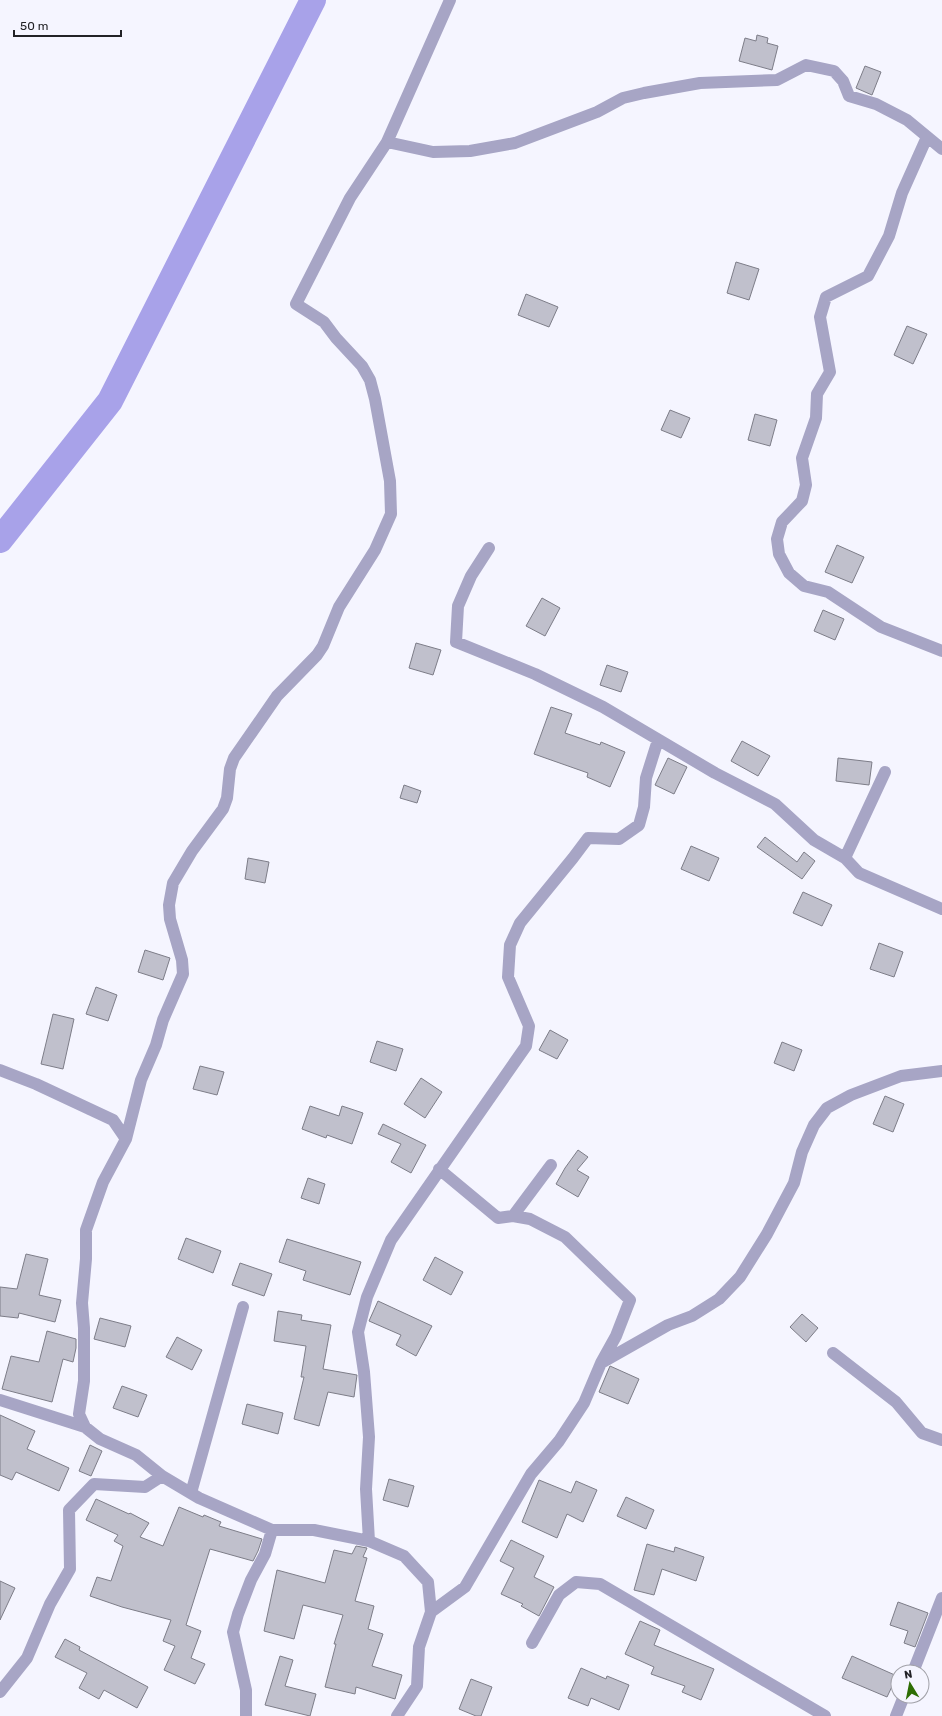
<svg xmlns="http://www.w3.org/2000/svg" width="942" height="1716" font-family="Rubik,sans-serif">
  <rect width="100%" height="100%" fill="#f5f5ff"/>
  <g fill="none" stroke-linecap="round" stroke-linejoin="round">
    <!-- river -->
    <path stroke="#a8a2e9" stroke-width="26" d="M0 540 110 401 313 0"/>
  </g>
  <!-- building -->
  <path fill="#c0c0cc" stroke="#7d7d88" d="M757 35 768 38 767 43 778 46 772 70 739 61 745 38 756 41Z
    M865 66 881 72 872 95 856 88Z
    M736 262 759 269 749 300 727 293Z
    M526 294 558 307 549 327 518 315Z
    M907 326 927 334 913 364 894 355Z
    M670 410 690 418 681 438 661 430Z
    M755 414 777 420 770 446 748 440Z
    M837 545 864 557 852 583 825 572Z
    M542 598 560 608 545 636 526 626Z
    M823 610 844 619 835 640 814 631Z
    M416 643 441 650 433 675 409 668Z
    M607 665 628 672 621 692 600 685Z
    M551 707 572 714 565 733 600 745 601 742 625 752 610 787 587 777 588 773 534 754Z
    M742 741 770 756 758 776 731 761Z
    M668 758 687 767 674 794 655 785Z
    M838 758 872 762 869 785 836 781Z
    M404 785 421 791 417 803 400 798Z
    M765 837 797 862 804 852 815 861 802 879 757 847Z
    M691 846 719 858 709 881 681 869Z
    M248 858 269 862 265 883 245 879Z
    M803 892 832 905 822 926 793 913Z
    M879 943 903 952 894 977 870 969Z
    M145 950 170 958 163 980 138 972Z
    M96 987 117 995 108 1021 86 1014Z
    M53 1014 74 1019 63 1069 41 1064Z
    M550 1030 568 1040 557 1059 539 1050Z
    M377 1041 403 1049 396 1071 370 1062Z
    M782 1042 802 1050 794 1071 774 1063Z
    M200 1066 224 1072 217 1095 193 1089Z
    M421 1078 442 1092 425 1118 404 1104Z
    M885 1096 904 1104 893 1132 873 1124Z
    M310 1106 339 1116 342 1106 363 1113 352 1144 327 1135 326 1138 302 1129Z
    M383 1124 426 1145 411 1173 391 1162 401 1144 378 1134Z
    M578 1150 588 1157 577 1170 589 1177 578 1197 556 1184 565 1168Z
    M308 1178 325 1184 319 1204 301 1198Z
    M186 1238 221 1251 213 1273 178 1259Z
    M287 1239 361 1262 350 1295 303 1280 306 1271 279 1262Z
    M26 1254 48 1259 39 1295 61 1300 55 1322 19 1313 18 1318 0 1316V1287L17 1289Z
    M435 1257 463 1272 451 1295 423 1280Z
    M240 1263 272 1274 264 1296 232 1285Z
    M378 1301 432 1326 416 1356 396 1345 401 1335 369 1321Z
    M278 1311 302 1315 301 1320 331 1325 323 1369 357 1375 354 1397 328 1392 319 1426 294 1419 304 1377H301L306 1346 274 1341Z
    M802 1314 818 1328 806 1342 790 1327Z
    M100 1318 131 1326 125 1347 94 1339Z
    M47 1331 76 1339V1348L73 1362 63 1359 52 1402 2 1389 11 1356 39 1362Z
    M177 1337 202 1350 192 1370 166 1357Z
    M610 1366 639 1379 628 1404 599 1392Z
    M122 1386 147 1395 138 1417 113 1408Z
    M247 1404 283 1413 278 1434 242 1424Z
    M0 1415 35 1431 27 1449 69 1468 59 1491 16 1472 12 1480 0 1475Z
    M90 1445 102 1451 91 1476 79 1471Z
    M389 1479 414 1486 408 1507 383 1500Z
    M539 1480 571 1493 576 1481 597 1490 583 1522 567 1514 557 1538 522 1522Z
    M626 1497 654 1510 646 1529 617 1516Z
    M96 1499 129 1514 130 1513 149 1523 140 1537 163 1546 179 1507 203 1517 204 1515 221 1522 219 1526 262 1539 258 1551 253 1561 210 1549 186 1625 201 1631 191 1658 205 1664 195 1684 164 1670 175 1646 163 1641 171 1620 122 1607 90 1596 97 1577 111 1581 123 1546 114 1541 118 1535 86 1520Z
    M511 1540 544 1556 534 1577 554 1587 539 1616 521 1606 523 1604 501 1594 514 1568 500 1561Z
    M647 1544 674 1552 675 1547 704 1557 696 1581 662 1569 654 1595 634 1590Z
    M356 1546 367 1548 363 1557 367 1558 355 1601 374 1606 368 1629 383 1634 372 1666 402 1675 395 1699 356 1687 355 1694 325 1687 336 1644H334L343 1615 303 1605 294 1639 264 1631 277 1570 325 1583 334 1550 352 1554Z
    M0 1581 15 1588 0 1620Z
    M898 1602 928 1613 915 1647 904 1643 908 1631 890 1625Z
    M640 1621 660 1630 654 1645 714 1669 701 1700 682 1692 685 1686 651 1674 654 1667 625 1654Z
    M65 1639 80 1647 79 1650 148 1687 137 1708 104 1690 99 1699 79 1688 87 1673 55 1657Z
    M280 1656 293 1660 285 1686 316 1694 310 1716 265 1705Z
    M852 1656 897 1676 887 1697 842 1678Z
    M581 1668 606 1679 607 1676 629 1685 619 1710 591 1698 588 1706 568 1698Z
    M471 1679 492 1687 481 1716H476L459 1709Z"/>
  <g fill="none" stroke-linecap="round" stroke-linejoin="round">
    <!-- street -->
    <path stroke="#a7a5c5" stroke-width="12" d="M927 137 902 193 889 236 868 276 826 297 820 317 830 372 817 394 816 418 802 458 806 485 802 501 782 522 777 539 779 554 789 573 804 586 828 592 881 627 942 651
      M387 142 433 152 470 151 515 143 597 112 623 98 644 93 700 83 777 80 806 65 834 71 843 81 849 96 876 104 907 120 942 149
      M489 548 471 576 458 606 456 642 535 674 603 707 715 773 775 804 814 840 845 858 859 873 942 909
      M845 858 885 772
      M0 1070 36 1084 113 1120 126 1139
      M439 1169 498 1218 513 1216 530 1219 565 1237 630 1300 616 1336 601 1363
      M513 1216 551 1165
      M833 1353 896 1402 922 1433 942 1440
      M0 1400 85 1427
      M191 1493 243 1307
      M272 1530H314L369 1541 404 1556 428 1582 431 1612
      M369 1541 366 1489 369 1437 364 1372 358 1332 367 1297 391 1240 526 1046 529 1026 508 977 510 945 520 923 573 858 588 838 619 839 639 825 644 807 646 778 658 740
      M532 1643 559 1595 576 1582 600 1584 825 1716
      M913 1672 942 1598
      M0 1692 27 1658 50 1604 70 1569 69 1510 94 1484 145 1487 162 1476
      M246 1716V1690L233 1632 238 1614 251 1580 265 1554 272 1530 199 1498 162 1476 136 1455 100 1439 85 1427 79 1414 84 1381V1328L82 1303 86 1259V1230L103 1182 126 1139 141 1080 156 1045 163 1020 183 974 182 960 170 919 169 905 173 883 192 851 223 809 227 798 230 769 234 758 277 696 317 655 323 646 339 607 375 550 391 514 390 481 375 399 370 380 362 366 336 338 324 322 296 304 350 198 387 142 450 0
      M397 1716 417 1686 419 1647 431 1612 465 1587 531 1474 559 1441 584 1403 601 1363 668 1325 692 1316 719 1299 740 1277 767 1234 794 1183 802 1152 814 1125 827 1108 851 1095 901 1076 942 1071
      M896 1716 904 1696"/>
  </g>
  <!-- north arrow -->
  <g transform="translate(910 1684) rotate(350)"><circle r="19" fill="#f5f5ff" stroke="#a1a1a8"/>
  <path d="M0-3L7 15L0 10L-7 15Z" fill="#2e6e04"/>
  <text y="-6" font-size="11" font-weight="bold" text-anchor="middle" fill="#222226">N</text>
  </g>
  <!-- scale -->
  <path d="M14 30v6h107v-6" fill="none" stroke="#222226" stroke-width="2"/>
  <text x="20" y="30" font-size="12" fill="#222226" stroke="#f5f5ff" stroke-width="3" paint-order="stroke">50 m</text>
</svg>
